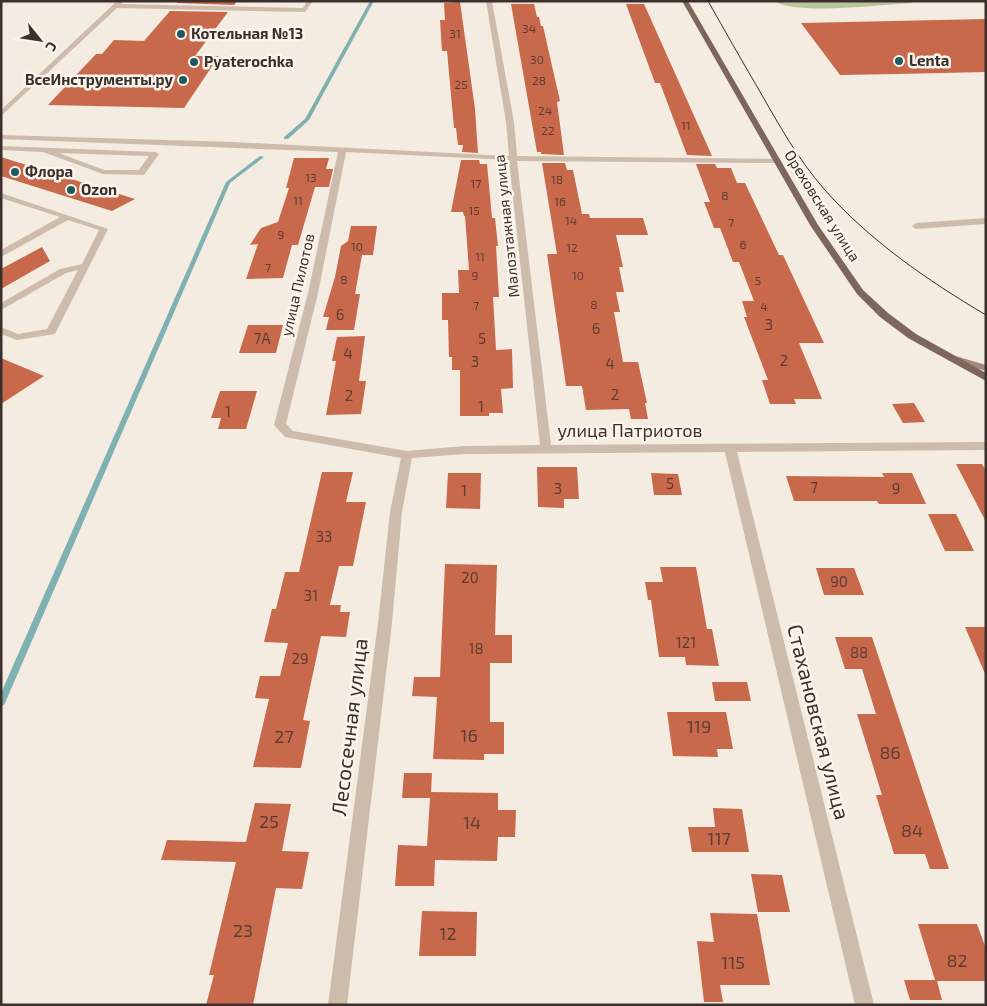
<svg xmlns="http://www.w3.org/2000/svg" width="987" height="1006" font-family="'Exo 2',sans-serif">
  <rect width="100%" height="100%" fill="#f4ebe1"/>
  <!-- green -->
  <path fill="#b8c4a0" d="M775 1H910L913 3C886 4 793 16 775 1Z"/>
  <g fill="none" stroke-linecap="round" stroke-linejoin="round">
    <!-- stream -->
    <path fill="#7fb0b2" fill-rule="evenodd" d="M370 1H374L309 120 288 139H284V137L305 119Z
      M260 156 264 157 230 183 5 703 4 705 1 706V693L226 182Z"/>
  </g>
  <!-- building -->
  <path fill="#c8694b" d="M178 1H237L234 5 177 3Z
    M460 2 475 109 478 153 462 152 463 145H458L456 128H454L447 51H442L440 20H445L444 3Z
    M511 4H534L537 17H539L541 26H543L560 101 557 102 564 155 541 154V152H537Z
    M626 4H644L712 156 687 155 660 83H655Z
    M170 11 228 12 195 56H219L184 108 48 105 96 54H102L114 40 144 41Z
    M986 19V72L897 74 840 75 801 23Z
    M1 157 135 199 112 211 1 176Z
    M294 158H329L326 169H333L329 187H315L298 245H292L283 278 246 279 258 244 250 245 261 228 278 222 289 188H286Z
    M461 160H479L480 164H487L492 218H495L498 246H496L499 297H493L496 350 512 349 513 388 501 389 503 413H489V416H460V370H452V357H449L448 320H442V293H459L458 270H469L465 216H464L463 212H451Z
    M542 163H565L567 170H573L582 214H589L590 218H643L648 235H616L623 267H619L624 292H616L620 312H614L623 362H638L647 403H645L648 419H631L629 409 586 410 582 386H566L547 254H557Z
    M696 164H715L717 168H731L737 183H745L779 255H783L824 343H799L822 399H794L796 404H770L762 380H768L744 317H747L742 301H754L739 262H733L720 228H714L704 202H710Z
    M351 226H377L373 255H362L355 294H360L354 330H326L329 317H323L335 277 341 246 348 241Z
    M42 247 50 261 1 289V269Z
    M248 325H283L276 353H239Z
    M365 336 359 381H366L361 414 326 415 336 361H332L337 337Z
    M1 358 44 376 1 404Z
    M220 391H257L246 429H218L221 418H211Z
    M914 403 925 422 903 423 892 404Z
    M956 464H982L986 471V522Z
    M537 467H577L579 499H564V508L538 507Z
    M322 472H353L346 502H366L353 566H339L330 605H341L340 612H350L346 637 321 636 303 720 310 721 301 768 253 767 269 699 255 698 260 676H280L288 643 264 642 272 609H276L285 572H299Z
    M448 473H481L480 509 446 508Z
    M651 473 678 474 682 495H654Z
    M882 473H912L926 504H879L877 501H794L786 476 884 477Z
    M928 514H956L974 551H945Z
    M445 564 497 565 495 635H512V663H490V722H504V754H484V760L433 759 437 697 412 696 414 677H440Z
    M660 567H696L707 629H712L719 666 686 665 685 657H659L651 600H648L645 582H663Z
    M816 568H854L864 595H824Z
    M965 627H986V676Z
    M835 637H872L949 869H930L925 854H894L876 795H882L857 714H876L862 669H845Z
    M712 682H747L751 701H715Z
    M667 712H726L733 749H717L718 757 673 756Z
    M404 773H432L431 792 498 793V810H516L515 837H498L497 861 435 860 434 886H395L398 845 427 846 430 798H402Z
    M255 803 291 804 282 851 309 852 302 889 276 888 253 1005H206L214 975H209L236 862 161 860 167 840 246 842Z
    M713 808 742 809 749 852H692L688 827H715Z
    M751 874 782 875 790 912H758Z
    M422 911 477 912 476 956H419Z
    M710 913 757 914 770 985H720L723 1002H704L697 941 714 942Z
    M918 924H977L986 949V981H937L942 1000H910L904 980H935Z"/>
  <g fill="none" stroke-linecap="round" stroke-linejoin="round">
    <!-- street -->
    <path fill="#cdbbac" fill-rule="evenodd" d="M117 1H124L121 4 303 8 307 1H313L305 12 117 8 1 116V110Z
      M486 1H492L514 122 517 156 776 159 780 161 776 163 517 161 551 445 986 442V450L737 452 874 1005H855L725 452 464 454 412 458 402 512 392 623 347 1005H328L378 623 390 512 401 458 285 437 274 425 308 293 338 152 1 139V135L233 142 509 156 506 122ZM346 152 509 160 540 445 464 446 407 451 293 431 286 424 318 293Z
      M1 146 155 152 159 154 144 175 103 174 43 152 1 150ZM59 153 149 156 139 170H104Z
      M1 193 108 229 55 334 17 340 1 334V327L18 334 47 329 78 270 66 273 1 310V303L60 269 82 264 99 230 68 220 1 257V250L60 217 1 198Z
      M986 218V224L916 229 912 226 916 223Z"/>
    <!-- secondary -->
    <path fill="#a18a7d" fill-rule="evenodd" d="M952 355 986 365V371L948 360 947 358Z"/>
    <!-- primary -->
    <path fill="#7d675c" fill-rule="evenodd" d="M682 1H688L818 225 863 290 888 313 916 334 986 373V381L908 338 880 317 857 294 810 225Z"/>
    <!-- tram -->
    <path stroke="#3b302b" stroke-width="1" d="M708 1C725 31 742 61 759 90 779 125 798 159 824 189 870 241 927 280 986 315"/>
  </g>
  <!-- markers -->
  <g fill="#1f5a5e" stroke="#fbf5ee" stroke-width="2">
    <circle cx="181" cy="34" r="5"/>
    <circle cx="899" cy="61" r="5"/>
    <circle cx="194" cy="62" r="5"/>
    <circle cx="183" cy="80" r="5"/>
    <circle cx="15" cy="172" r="5"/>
    <circle cx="71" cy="190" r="5"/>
  </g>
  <g text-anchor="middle" stroke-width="5" stroke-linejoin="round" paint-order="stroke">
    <!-- far-number labels -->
    <g font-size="12" fill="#5e3e33">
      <text x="529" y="33">34</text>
      <text x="455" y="38">31</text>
      <text x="537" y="64">30</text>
      <text x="539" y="85">28</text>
      <text x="461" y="89">25</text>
      <text x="545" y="115">24</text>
      <text x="686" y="130">11</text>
      <text x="548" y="135">22</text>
      <text x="311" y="182">13</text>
      <text x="557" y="184">18</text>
      <text x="476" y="188">17</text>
      <text x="725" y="200">8</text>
      <text x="298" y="205">11</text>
      <text x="560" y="206">16</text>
      <text x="474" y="215">15</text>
      <text x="571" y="225">14</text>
      <text x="731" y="227">7</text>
      <text x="281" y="239">9</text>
      <text x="743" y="249">6</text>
      <text x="357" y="251">10</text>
      <text x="572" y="252">12</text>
      <text x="480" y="261">11</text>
      <text x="268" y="272">7</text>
      <text x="475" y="280">9</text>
      <text x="578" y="280">10</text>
      <text x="344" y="284">8</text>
      <text x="758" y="285">5</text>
      <text x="594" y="309">8</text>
      <text x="476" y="310">7</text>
      <text x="764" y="311">4</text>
    </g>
    <!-- far-poi labels -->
    <g font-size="15" font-weight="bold" fill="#3b302b" stroke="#fbf5ee" text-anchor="start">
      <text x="191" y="39">Котельная №13</text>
      <text x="909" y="66">Lenta</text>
      <text x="204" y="67">Pyaterochka</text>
      <text x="173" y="85" text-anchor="end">ВсеИнструменты.ру</text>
      <text x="25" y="177">Флора</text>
      <text x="81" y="195">Ozon</text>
    </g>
    <!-- far-street labels -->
    <g font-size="15" fill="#3b302b" stroke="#fbf5ee">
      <text transform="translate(822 206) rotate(58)" y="5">Ореховская улица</text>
      <text transform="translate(507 226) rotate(-96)" y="5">Малоэтажная улица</text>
      <text transform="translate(298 285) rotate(-77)" y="5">улица Пилотов</text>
    </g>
    <!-- number labels -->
    <g font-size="15" fill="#5e3e33">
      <text x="340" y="320">6</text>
      <text x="769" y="330">3</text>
      <text x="596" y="334">6</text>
      <text x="262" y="344">7А</text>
      <text x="482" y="344">5</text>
      <text x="348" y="359">4</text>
      <text x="784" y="366">2</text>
      <text x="475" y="367">3</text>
      <text x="610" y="369">4</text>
      <text x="615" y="400">2</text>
      <text x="349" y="401">2</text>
      <text x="481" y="412">1</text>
      <text x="228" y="417">1</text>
      <text x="670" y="489">5</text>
      <text x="814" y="493">7</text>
      <text x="558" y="494">3</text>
      <text x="896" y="494">9</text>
      <text x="464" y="496">1</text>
      <text x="324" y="542">33</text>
      <text x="470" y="583">20</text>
      <text x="839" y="587">90</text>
      <text x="311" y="601">31</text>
      <text x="686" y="648">121</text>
      <text x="476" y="654">18</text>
      <text x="859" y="658">88</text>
      <text x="300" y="664">29</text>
    </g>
    <!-- street labels -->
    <g font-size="18" fill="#3b302b" stroke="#fbf5ee">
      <text x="630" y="437">улица Патриотов</text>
    </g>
    <!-- near-number labels -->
    <g font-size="18" fill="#5e3e33">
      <text x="699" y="733">119</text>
      <text x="469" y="742">16</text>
      <text x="284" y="743">27</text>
      <text x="890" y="759">86</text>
      <text x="269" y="828">25</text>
      <text x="472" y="829">14</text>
      <text x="912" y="837">84</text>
      <text x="719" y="845">117</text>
      <text x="243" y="937">23</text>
      <text x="448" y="940">12</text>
      <text x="957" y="967">82</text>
      <text x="733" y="969">115</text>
    </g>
    <!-- near-street labels -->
    <g font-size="21" fill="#3b302b" stroke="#fbf5ee">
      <text transform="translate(818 722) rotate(76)" y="7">Стахановская улица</text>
      <text transform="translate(350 727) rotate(-83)" y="7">Лесосечная улица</text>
    </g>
  </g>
  <!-- border -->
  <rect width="987" height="1006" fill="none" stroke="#3b302b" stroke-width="5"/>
  <!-- north arrow -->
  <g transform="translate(40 40) rotate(120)" stroke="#fbf5ee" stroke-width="4" paint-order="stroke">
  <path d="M0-4L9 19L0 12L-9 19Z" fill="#3b302b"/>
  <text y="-8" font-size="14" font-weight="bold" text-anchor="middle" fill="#3b302b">С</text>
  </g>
</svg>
